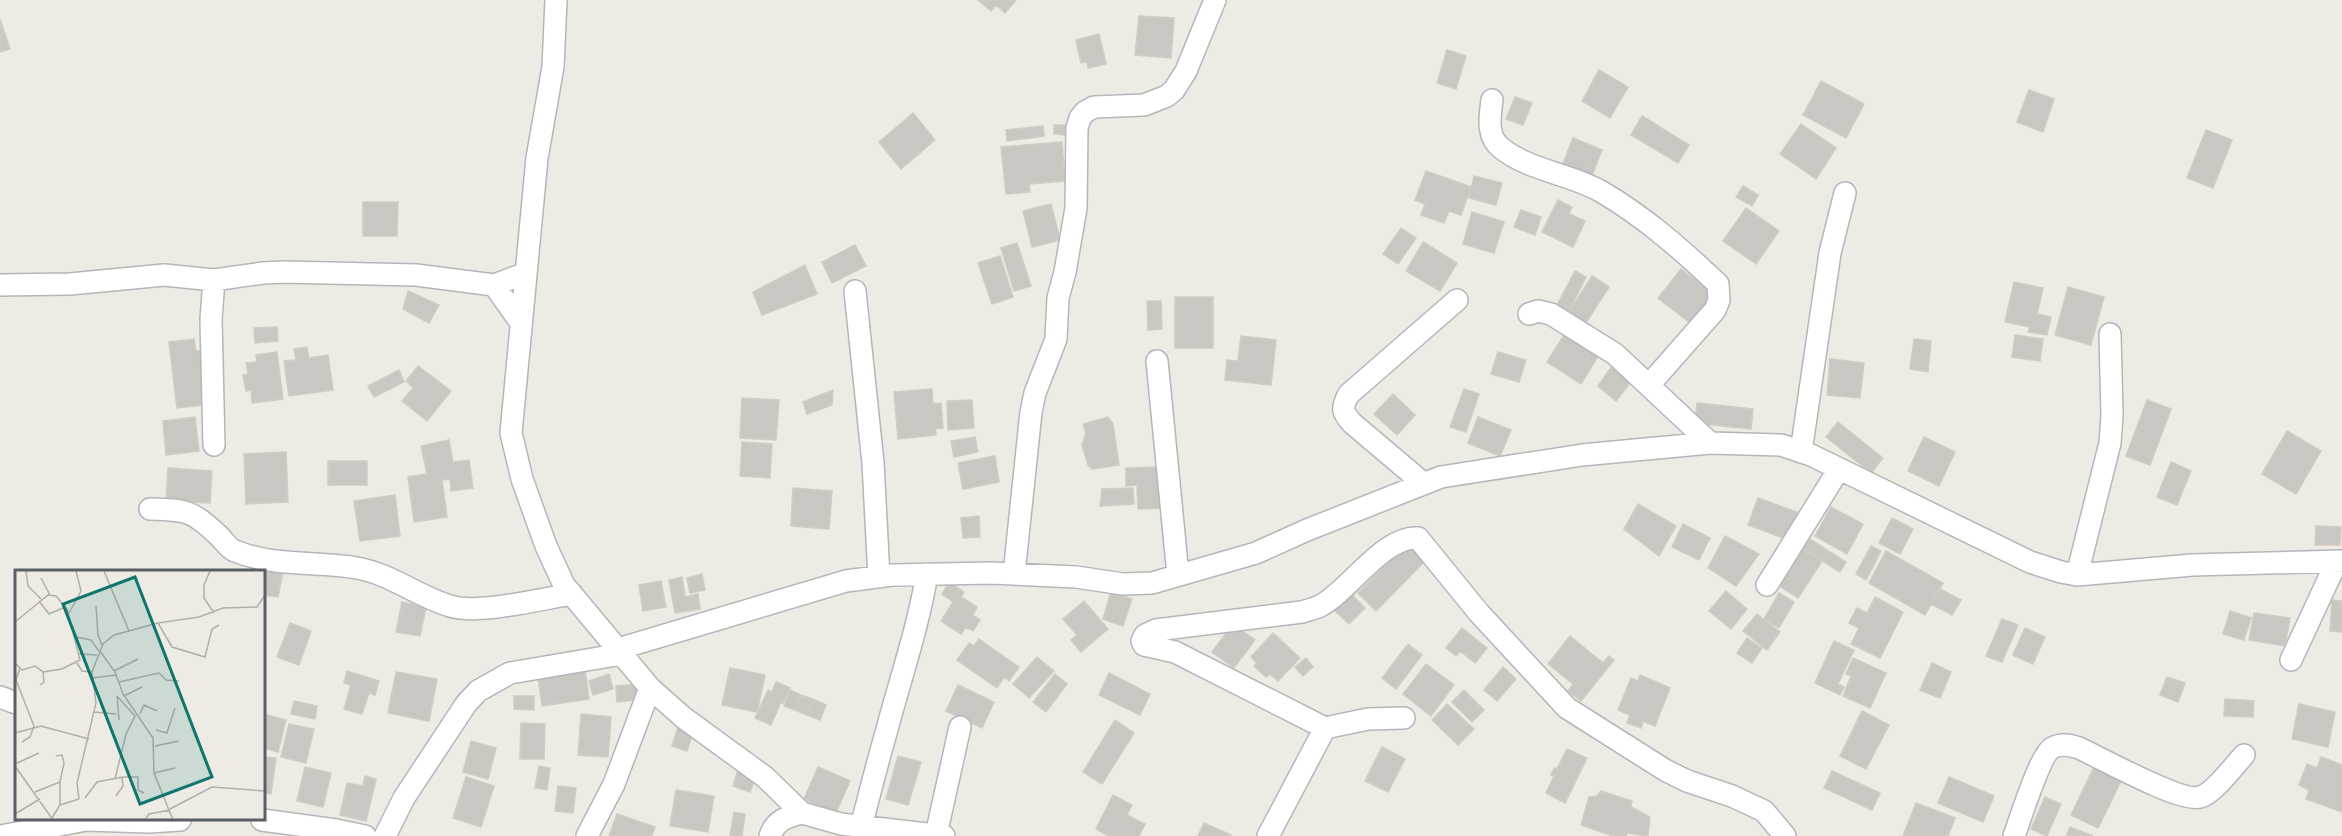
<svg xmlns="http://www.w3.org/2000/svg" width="2342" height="836" font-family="Roboto,sans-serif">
  <rect width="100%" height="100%" fill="#edebe4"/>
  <!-- building -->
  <path fill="#cac7c2" stroke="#d1ccc3" stroke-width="1.5" d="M978 0H1016L1005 13 996 5 991 11Z
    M1139 16 1174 18 1171 58 1135 55Z
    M0 19 10 49 0 52Z
    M1099 34 1106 64 1088 68 1087 62 1081 63 1076 40Z
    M1447 50 1466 56 1456 89 1437 83Z
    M1599 70 1628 87 1610 118 1582 101Z
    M1821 81 1864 104 1846 138 1803 115Z
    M2029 90 2054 99 2043 132 2017 122Z
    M1515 97 1532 103 1523 125 1506 119Z
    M913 113 935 140 901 169 879 142Z
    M1642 116 1689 145 1678 163 1631 135Z
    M1801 124 1836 148 1816 179 1780 154Z
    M1054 125H1066L1065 135 1054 134Z
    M1043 126 1044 136 1007 141 1006 130Z
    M2206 130 2232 140 2213 188 2187 178Z
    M1573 138 1602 150 1591 178 1562 166Z
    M1062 142 1065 181 1029 184 1030 192 1006 194 1001 147Z
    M1426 171 1471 187 1461 215 1449 211 1444 223 1421 215 1425 204 1415 200Z
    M1474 176 1502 183 1496 205 1469 198Z
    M1743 186 1758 195 1752 206 1736 197Z
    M1558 200 1572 207 1569 214 1585 221 1573 247 1542 232Z
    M363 202H398L397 236H363Z
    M1051 204 1060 240 1032 247 1023 211Z
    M1746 208 1779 231 1756 264 1723 241Z
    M1521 210 1541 217 1535 235 1514 227Z
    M1472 212 1504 222 1494 253 1463 244Z
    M1401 228 1416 238 1398 264 1383 254Z
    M1423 242 1457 263 1440 291 1406 271Z
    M1017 243 1031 286 1014 291 1001 248Z
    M855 245 866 266 832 283 822 262Z
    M1000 256 1013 297 992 304 978 263Z
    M805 265 817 294 762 315 753 292Z
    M1681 269 1715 295 1693 325 1658 298Z
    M1575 271 1586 277 1568 313 1556 307Z
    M1592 276 1609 287 1584 326 1567 315Z
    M2014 282 2043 288 2037 314 2051 317 2047 335 2028 332 2030 327 2005 322Z
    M2068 287 2104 297 2091 345 2055 335Z
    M408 291 439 305 429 323 403 309Z
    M1175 297H1213V348H1175Z
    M1147 301H1161L1162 329 1148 330Z
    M277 327 278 341 255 343 254 328Z
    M1566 332 1600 353 1581 384 1547 362Z
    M2015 335 2043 339 2040 361 2012 357Z
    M1241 336 1276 340 1271 385 1225 380 1227 360 1238 361Z
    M194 339 196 351 204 350 211 404 177 408 169 342Z
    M1914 339 1931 341 1928 372 1910 369Z
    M307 347 309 358 328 355 333 390 289 396 284 361 296 360 294 349Z
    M277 352 283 399 252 403 251 390 246 391 243 375 248 374 246 363 257 362 256 355Z
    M1498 352 1526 360 1519 382 1491 374Z
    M1830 359 1864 363 1860 398 1827 395Z
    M1614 363 1635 377 1616 401 1598 386Z
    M418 366 451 391 427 421 402 401 413 388 406 381Z
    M399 370 404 382 374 397 368 386Z
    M932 389 933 404 941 403 943 428 935 429 936 435 898 439 894 392Z
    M1464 389 1479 394 1466 432 1450 427Z
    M833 390 832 405 807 414 803 402Z
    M1393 394 1415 415 1397 435 1374 414Z
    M742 398 779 400 776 440 740 438Z
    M972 400 974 428 948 430 947 401Z
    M2147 400 2171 409 2150 465 2126 456Z
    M1697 403 1753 409 1751 429 1695 423Z
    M195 417 199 451 166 455 163 421Z
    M1108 417 1113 424 1119 465 1092 469 1088 465 1082 445 1086 433 1083 424Z
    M1478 417 1511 430 1500 456 1468 443Z
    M1838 422 1883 458 1871 473 1826 437Z
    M2287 431 2321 451 2296 494 2262 474Z
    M975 437 978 452 954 457 951 441Z
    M1924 437 1955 452 1939 486 1908 471Z
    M449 440 453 462 469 460 473 488 451 491 450 479 442 480 447 517 414 522 408 477 427 474 421 446Z
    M742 442 772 444 770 478 740 476Z
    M286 452 288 502 246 504 244 454Z
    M995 456 999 482 963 489 958 463Z
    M328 461H367V485H328Z
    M2171 462 2191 471 2177 505 2157 497Z
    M1165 467 1166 508 1138 509 1137 485 1126 486V468Z
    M168 468 212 471 210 503 166 501Z
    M793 488 832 491 829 529 791 526Z
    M1133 488 1134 504 1100 506 1102 489Z
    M395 495 400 536 360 541 354 501Z
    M1758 498 1802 514 1789 540 1748 525Z
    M1638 504 1676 526 1659 556 1624 529Z
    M1831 507 1863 524 1847 554 1815 536Z
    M979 516 980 537 963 538 961 518Z
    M1892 518 1913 529 1900 554 1879 543Z
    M1683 524 1710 538 1699 560 1672 547Z
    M2316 526 2341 527 2340 545H2315Z
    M1725 536 1759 554 1736 586 1708 568Z
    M1808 538 1846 562 1840 572 1802 548Z
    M1407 543 1425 561 1376 611 1358 593Z
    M1871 546 1881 551 1866 580 1856 574Z
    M1802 548 1822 561 1798 598 1778 585Z
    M1886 551 1943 583 1925 615 1869 583Z
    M266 567 283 571 278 597 264 595Z
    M702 574 705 590 690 593 687 578Z
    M682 577 685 597 698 594 700 609 675 613 669 580Z
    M661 581 666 607 643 611 639 585Z
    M949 582 964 592 961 597 977 607 973 615 980 620 973 631 966 627 961 634 941 621 953 602 942 594Z
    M1940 589 1961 600 1952 615 1931 604Z
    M1348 591 1365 608 1349 624 1332 608Z
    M1726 591 1747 609 1731 629 1709 611Z
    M1111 592 1132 599 1123 626 1103 619Z
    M1779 593 1794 602 1779 628 1764 619Z
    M1875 597 1903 612 1880 658 1851 644 1859 628 1849 623 1857 608 1867 613Z
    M2332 600 2342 601V632L2330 631Z
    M1084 601 1108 629 1081 652 1071 640 1077 635 1063 619Z
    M402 602 426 607 420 636 396 632Z
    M2230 611 2251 618 2244 640 2223 634Z
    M2254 613 2290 618 2285 646 2249 640Z
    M1757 614 1780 632 1767 650 1743 631Z
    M2002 619 2018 625 2002 662 1986 656Z
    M290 623 311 631 299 665 277 657Z
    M1233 624 1255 640 1234 668 1212 652Z
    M1462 628 1487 648 1475 663 1460 651 1456 656 1446 648Z
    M2025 628 2045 637 2033 664 2013 655Z
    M1273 633 1300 658 1278 681 1270 674 1266 677 1254 666 1257 663 1251 657Z
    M1570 636 1603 663 1609 656 1614 660 1581 701 1568 691 1573 684 1548 664Z
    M1747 638 1762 648 1752 663 1737 653Z
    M979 639 1019 667 1009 681 1004 677 997 688 957 660 969 643 974 646Z
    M1834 641 1854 650 1838 684 1844 687 1840 695 1815 683Z
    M1408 644 1422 655 1396 689 1382 678Z
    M1037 657 1054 671 1029 698 1013 684Z
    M1306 658 1313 667 1303 676 1295 667Z
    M1853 658 1886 673 1870 708 1843 696 1851 676 1846 674Z
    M1932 663 1951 672 1940 698 1920 690Z
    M1426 664 1454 685 1431 716 1403 694Z
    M1503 667 1516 679 1497 701 1484 690Z
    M730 668 765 675 757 712 722 705Z
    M585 670 589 699 542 706 538 677Z
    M347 671 379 681 375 695 369 693 362 714 344 709 351 685 344 683Z
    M396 672 437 679 429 721 388 713Z
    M1109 673 1150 694 1140 715 1099 695Z
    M609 674 613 689 593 695 589 681Z
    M1055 674 1067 684 1046 712 1033 702Z
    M1640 675 1670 688 1655 726 1643 721 1641 728 1627 723 1630 715 1618 710 1631 678 1638 681Z
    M2167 677 2185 683 2178 702 2160 695Z
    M776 682 790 688 783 703 781 702 771 725 755 718 768 690 772 692Z
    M637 684 638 700 617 702 616 686Z
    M958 685 994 702 982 728 946 711Z
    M790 690 801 695 795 710 784 706Z
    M1464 690 1484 710 1472 722 1452 702Z
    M801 695 813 699 807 715 795 710Z
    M514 696H534V710L514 709Z
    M813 699 826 705 820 720 807 715Z
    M2225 699 2254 701 2253 717 2224 716Z
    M294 701 317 706 315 719 291 714Z
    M1447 704 1474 729 1458 745 1432 720Z
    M2299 704 2335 712 2328 747 2292 739Z
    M1862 711 1889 725 1866 769 1840 756Z
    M264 714 286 720 278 752 264 748Z
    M581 714 611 717 608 757 578 755Z
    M1115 720 1134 733 1102 784 1083 772Z
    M521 723 545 724 544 759H520Z
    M289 724 314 729 306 763 281 757Z
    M678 727 693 732 687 751 672 746Z
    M471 741 496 748 488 779 463 772Z
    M1382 747 1405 759 1388 792 1365 781Z
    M1567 749 1587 758 1565 803 1546 793 1554 776 1551 775 1554 768 1557 769Z
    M898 756 921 762 908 805 886 799Z
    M264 757 276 758 271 794 264 793Z
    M2321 757 2342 765V812L2306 799 2309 790 2299 785 2307 764 2317 768Z
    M539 766 550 768 547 790 535 788Z
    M305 767 331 773 323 807 297 801Z
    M739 767 757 773 750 792 733 786Z
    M818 767 850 781 836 813 804 799Z
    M2094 767 2121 781 2098 828 2071 815Z
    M1832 771 1880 793 1872 810 1824 788Z
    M365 776 376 779 366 821 340 815 347 783 363 786Z
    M466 777 494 786 481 827 453 818Z
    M1949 777 1994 796 1983 822 1938 803Z
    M558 786 576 788 573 813 555 811Z
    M676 790 714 796 708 832 670 826Z
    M1601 791 1632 801 1631 807 1650 817 1648 836 1627 833 1626 836H1613L1581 825 1589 797 1597 796Z
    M1113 795 1132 805 1127 815 1145 824 1139 836H1109L1096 829Z
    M2045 797 2061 804 2047 836 2031 829Z
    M1916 803 1955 818 1948 836H1903Z
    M734 812 745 814 742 836H730Z
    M617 814 655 827 652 836H609Z
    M1204 823 1231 835V836H1198Z
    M2070 827 2093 836H2066Z"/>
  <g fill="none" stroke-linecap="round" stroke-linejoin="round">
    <defs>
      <path id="street" d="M556 0 553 67 537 158 511 433 522 479 546 546 564 585 650 688 684 718 765 777 802 813 841 824 944 836
        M1492 100C1490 117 1486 136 1501 148 1530 171 1571 174 1602 192 1646 218 1682 250 1718 284L1719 300 1715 310 1649 385
        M0 285 70 284 164 275 214 280 263 273 285 272 416 275 494 285 526 273
        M494 285 521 323
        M855 291 873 463 879 577
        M1529 314 1538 311 1551 314 1615 354 1710 443
        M1157 361 1178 575
        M214 445 211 319 214 280
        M1801 452 1830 253 1845 193
        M1424 484 1352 423C1342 412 1341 408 1349 394L1457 300
        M150 509C186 510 192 510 219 536 224 541 229 549 235 551 274 567 317 561 357 568 391 574 417 596 450 606 479 615 540 599 572 594
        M1014 574 1031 412 1035 393 1056 339 1058 298 1065 272 1076 208 1077 128 1080 118 1085 112 1094 107 1144 105 1167 96 1174 90 1186 71 1215 0
        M2077 575 2110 443 2112 415 2110 334
        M1767 585 1839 469
        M618 649 846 581 892 575 991 573 1076 577 1123 584 1152 583 1256 553 1307 530 1441 477 1582 455 1710 443 1781 445 1811 455 2030 562 2061 572 2077 575 2192 565 2342 561
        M2291 660 2337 561
        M0 697 16 703
        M1404 718 1368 719 1325 728 1175 652 1144 645 1142 641 1145 635 1156 630 1302 612C1308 610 1314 609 1320 606 1348 592 1384 535 1418 538L1479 613 1567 708 1665 770 1687 781 1732 796 1764 811 1785 836
        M262 820 336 830 365 836
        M861 827C869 796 877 764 886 733 900 680 918 628 927 574
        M936 835 960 727
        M1 836 86 820 149 822 180 820
        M385 836 404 798 466 704 478 691 510 673 622 654
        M587 836 614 784 650 688
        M770 836C775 820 787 817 802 813
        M1268 836 1325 728
        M2014 836C2020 820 2040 755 2052 748 2061 743 2070 745 2079 748 2101 758 2181 803 2200 797 2213 794 2234 766 2244 755"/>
    </defs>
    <!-- street casing -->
    <use href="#street" stroke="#b4b6b9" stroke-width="24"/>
    <!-- street -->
    <use href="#street" stroke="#fff" stroke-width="21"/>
  </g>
  <!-- overview -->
  <g transform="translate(15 570)">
    <rect width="250" height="250" fill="#edebe4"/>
    <path fill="none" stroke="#afafac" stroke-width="1.5" d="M11 1 13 16 26 29M89 1 114 61M195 1 189 15V28L199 43M26 8 35 25M24 31 34 44 50 37M81 36 83 65 87 75M54 43 66 21 61 1M0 52 33 25 41 26 52 39 65 90 47 99 28 102M143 53 157 77 190 87 197 59 204 55M61 67 76 70 84 81M85 81 100 102 108 124 138 168 139 203 158 250M64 84 82 85M0 93 7 100 20 96 28 102 29 112 25 115M62 93 67 101 77 102M5 98 1 110 19 156 15 167 7 172M99 101 123 89M77 108 101 105M104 112 144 103 151 110 164 111M102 126 104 150M109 126 127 117M79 142 101 144M125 144 129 135 142 141M141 160 152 163 160 138M0 163 26 156 74 169M140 176 164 171M0 194 24 183M0 196 38 250M139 203 160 198M100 209 111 164 120 146 102 126M20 222 45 212 49 193 47 185 41 186M101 226 108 216 107 207M70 228 82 212 108 207H123V220L129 223M64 229 62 213 81 133 77 102 88 74 99 65 143 53 184 47 208 38 242 37 250 25M45 235 64 229M155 239 197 217 250 221M0 244 25 229M37 248 45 235V212M130 250 134 244 155 240"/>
    <path fill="#0f766e" fill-opacity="0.15" stroke="#0f766e" stroke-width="3" d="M120 7 197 207 125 234 48 34Z"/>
    <rect width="250" height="250" fill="none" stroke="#5c5f63" stroke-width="3"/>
  </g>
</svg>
